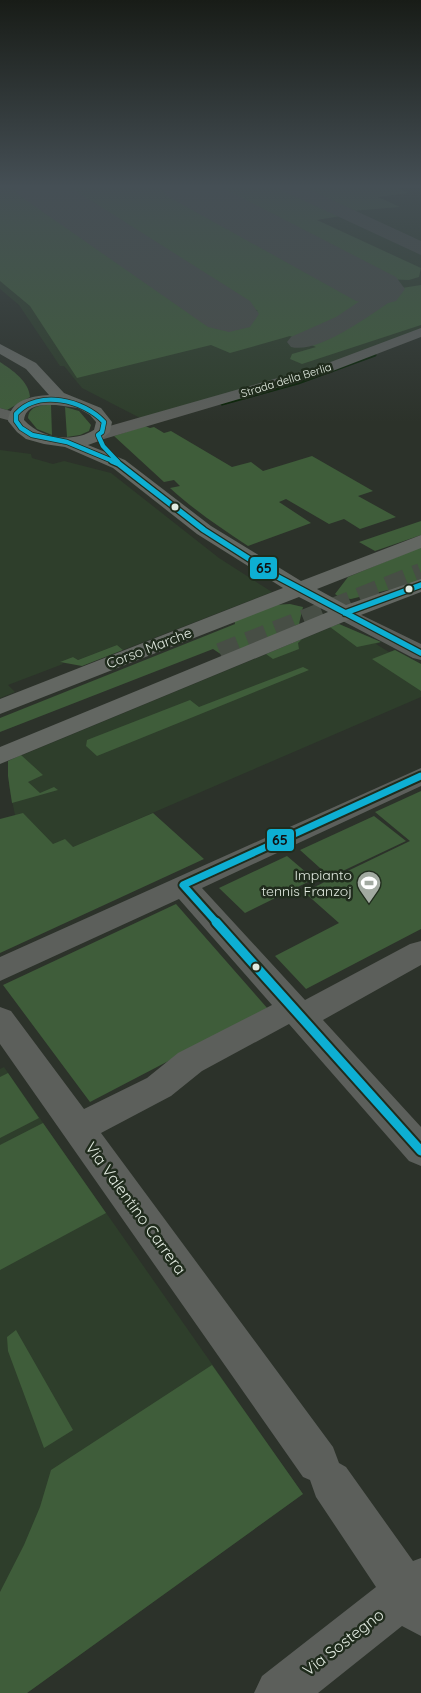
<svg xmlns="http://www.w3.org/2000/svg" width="421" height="1693" font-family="Quicksand,sans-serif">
  <rect width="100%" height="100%" fill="#2c322a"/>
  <!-- built -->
  <path fill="#2e3e2b" d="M0 186H421V330L332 364 142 419 82 388 64 366H60L19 305 0 289Z
    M0 450 31 454 32 458 53 464 64 461 111 473 219 558 272 592 123 650 117 645 78 660 73 657 61 662 63 664 8 685 15 692 0 698Z
    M339 624 381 642 376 644 389 652 395 650 421 664V697L48 858 15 815 9 786 8 761Z
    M4 1067 303 1494 27 1693H0V1069Z"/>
  <!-- green -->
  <path fill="#3f5d3a" d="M0 186H12L207 319 258 311 61 186H165L363 294 421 285V325L302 364 290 359 292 354 316 347 290 336 230 353 211 345 77 378 30 306 0 281Z
    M204 186H278L341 216 317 220 421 268 419 277 409 280 383 279Z
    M297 186H394L408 193 378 197 400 207 351 211Z
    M0 362C12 370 29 381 30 397L7 410 0 408Z
    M51 405 52 435 37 429 28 418C29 406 41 405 51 405Z
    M65 407 79 411 91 425 89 431 80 435 67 437Z
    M145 426 150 428 154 427 164 433 171 431 232 467 251 462 263 471 312 456 373 491 358 496 396 517 360 529 344 519 329 524 286 499 279 502 311 523 248 546C219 527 193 509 170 488L180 486 174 480 164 482 114 436Z
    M421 521V535L375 551 359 542Z
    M421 547V582L351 599 340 598 335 594 348 577Z
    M290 604 303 607 299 624 225 657 213 649 0 732V718L235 624 234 618 273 605Z
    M339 624 381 642 357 647 330 627Z
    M302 639 298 643 299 649 273 659 266 654Z
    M117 645 123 650 82 666 60 662 73 657 78 660Z
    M395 650 421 664V691L372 659Z
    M303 667 309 670 97 756 86 746 87 740 190 700 199 707Z
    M21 755 43 775 28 782 40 793 54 787 58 790 12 803 8 776V761Z
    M421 791V929L306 989 275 956 339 923 304 892 410 841 375 812Z
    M153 813 204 859 0 953V819L23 813 53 844 65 839 73 847Z
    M374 816 406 841 330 877 300 850Z
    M287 856 314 879 245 913 219 888Z
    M176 904 268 1009 90 1102 3 985Z
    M8 1073 39 1118 0 1138V1077Z
    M43 1123 106 1213 0 1270V1145Z
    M16 1330 73 1430 44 1448 8 1351 7 1337Z
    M212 1365 303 1494 27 1693H0V1592L24 1545 40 1507 51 1470Z"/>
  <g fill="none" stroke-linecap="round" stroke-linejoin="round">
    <!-- stream -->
    <path stroke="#092305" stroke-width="3" d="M222 404 298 383 375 355"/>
    <!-- taxiway -->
    <path fill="#484e48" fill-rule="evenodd" d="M278 186H302L421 241V255L281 190Z
      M376 282C385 284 389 288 395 296L391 301C369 316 318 354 291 347L287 342 291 337 336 317 369 295 365 289 368 284Z"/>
    <!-- runway -->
    <path fill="#484e48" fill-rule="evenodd" d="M13 186H68L250 301 259 314 250 327 229 332 208 327 20 196Z
      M160 186H219L396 277 405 289 396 301 376 306 356 301 167 196Z"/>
    <!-- major-tunnel -->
    <path stroke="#474e45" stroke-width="20" stroke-dasharray="20 10" stroke-linecap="butt" d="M220 653 421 573"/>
    <!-- minor -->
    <path fill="#5c5f5b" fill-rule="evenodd" d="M421 328V337L330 372 104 439H92L90 435 92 431 320 366Z
      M0 408 21 414 23 417 21 420 15 422 0 418Z
      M345 607 421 644V660L413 658 337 618 334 613 337 608Z
      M421 768V786L202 888 305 1000 410 944 421 941V965L323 1020 421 1127V1166L409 1161 289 1024 202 1071 171 1096 101 1133 333 1447 339 1463 346 1467 413 1561 421 1558V1636L402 1626 318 1693H254L262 1676 376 1587 316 1497 310 1480 303 1477 0 1044V1007L11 1011 84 1109 147 1078 178 1053 272 1005 179 899 0 981V957Z"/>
    <!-- major -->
    <path fill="#636762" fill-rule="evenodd" d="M0 344 36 363 64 393 101 408 112 422 110 432 99 441 88 445 125 460 211 526 301 581 421 535V548L317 589 346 605 421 579V592L353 618 0 764V747L328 612 299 597 0 714V699L283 588 197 534 113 468 65 447 44 444 26 439 17 432 8 421C10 400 31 396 49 395L26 369 0 354ZM56 405 78 408 90 415 96 422 94 430C73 443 41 439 24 420 26 404 43 405 56 405Z"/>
    <defs>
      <path id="bus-1-far3" d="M115 462 67 442 32 435 21 428 16 421V414C38 389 84 400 104 422L102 432 98 435 103 446 118 462"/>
      <path id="bus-1-far2" d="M112 461 119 464 116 461
        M119 464 204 530 276 576 421 653
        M345 613 421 585"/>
      <path id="bus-1-far1" d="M217 923 183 885 421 776"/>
      <path id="bus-1" d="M216 922 421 1151"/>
    </defs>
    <!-- bus-1-far3 casing -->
    <use href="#bus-1-far3" stroke="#202c1d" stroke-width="6"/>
    <!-- bus-1-far2 casing -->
    <use href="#bus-1-far2" stroke="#202c1d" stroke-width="8"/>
    <!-- bus-1-far1 casing -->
    <use href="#bus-1-far1" stroke="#202c1d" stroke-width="11"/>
    <!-- bus-1 casing -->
    <use href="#bus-1" stroke="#202c1d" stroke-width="13"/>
    <!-- bus-1-far3 -->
    <use href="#bus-1-far3" stroke="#0dafd3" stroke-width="4.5"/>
    <!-- bus-1-far2 -->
    <use href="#bus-1-far2" stroke="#0dafd3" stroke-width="5.5"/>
    <!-- bus-1-far1 -->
    <use href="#bus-1-far1" stroke="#0dafd3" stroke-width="7"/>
    <!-- bus-1 -->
    <use href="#bus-1" stroke="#0dafd3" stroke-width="9"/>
  </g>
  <!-- sky -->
  <linearGradient id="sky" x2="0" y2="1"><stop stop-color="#181c17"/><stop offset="0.44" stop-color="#454f55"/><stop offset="1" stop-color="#454f55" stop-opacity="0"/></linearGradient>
  <rect width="421" height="423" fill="url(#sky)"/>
  <!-- icons -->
  <defs>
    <symbol id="stadium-pin" viewBox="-11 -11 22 30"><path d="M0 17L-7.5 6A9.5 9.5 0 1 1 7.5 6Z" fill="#a2aaa1" stroke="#202c1d"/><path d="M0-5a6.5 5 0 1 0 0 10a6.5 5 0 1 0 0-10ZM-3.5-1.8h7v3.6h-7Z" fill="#fff"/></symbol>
  </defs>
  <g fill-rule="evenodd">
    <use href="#stadium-pin" x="355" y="869" width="28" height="38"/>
  </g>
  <!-- markers -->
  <g fill="#e2ebe1" stroke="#202c1d" stroke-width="2">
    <circle cx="175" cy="507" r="4.5"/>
    <circle cx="409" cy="589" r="4.5"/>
    <circle cx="256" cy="967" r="4.5"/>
  </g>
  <g text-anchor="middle" stroke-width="5" stroke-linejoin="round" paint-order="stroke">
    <!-- far-street labels -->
    <g font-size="11" fill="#e2ebe1" stroke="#202c1d">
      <text transform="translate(286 380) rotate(-17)" y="4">Strada della Berlia</text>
    </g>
    <!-- street labels -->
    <g font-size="14" fill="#e2ebe1" stroke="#202c1d">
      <text transform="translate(149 648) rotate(-21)" y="5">Corso Marche</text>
    </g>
    <!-- poi labels -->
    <g font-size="14" fill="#e2ebe1" stroke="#202c1d" text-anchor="end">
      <text x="352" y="880">Impianto<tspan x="352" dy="16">tennis Franzoj</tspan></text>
    </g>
    <!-- near-street labels -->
    <g font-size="16" fill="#e2ebe1" stroke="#202c1d">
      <text transform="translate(136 1208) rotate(54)" y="6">Via Valentino Carrera</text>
      <text transform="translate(343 1642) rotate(-38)" y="6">Via Sostegno</text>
    </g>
  </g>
  <g stroke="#202c1d" stroke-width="2">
    <rect x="249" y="556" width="29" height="24" rx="5" fill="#0dafd3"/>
    <rect x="266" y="828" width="29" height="24" rx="5" fill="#0dafd3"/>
  </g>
  <g font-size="14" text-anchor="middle" font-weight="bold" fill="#111">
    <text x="264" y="573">65</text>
    <text x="280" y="845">65</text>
  </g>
</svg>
